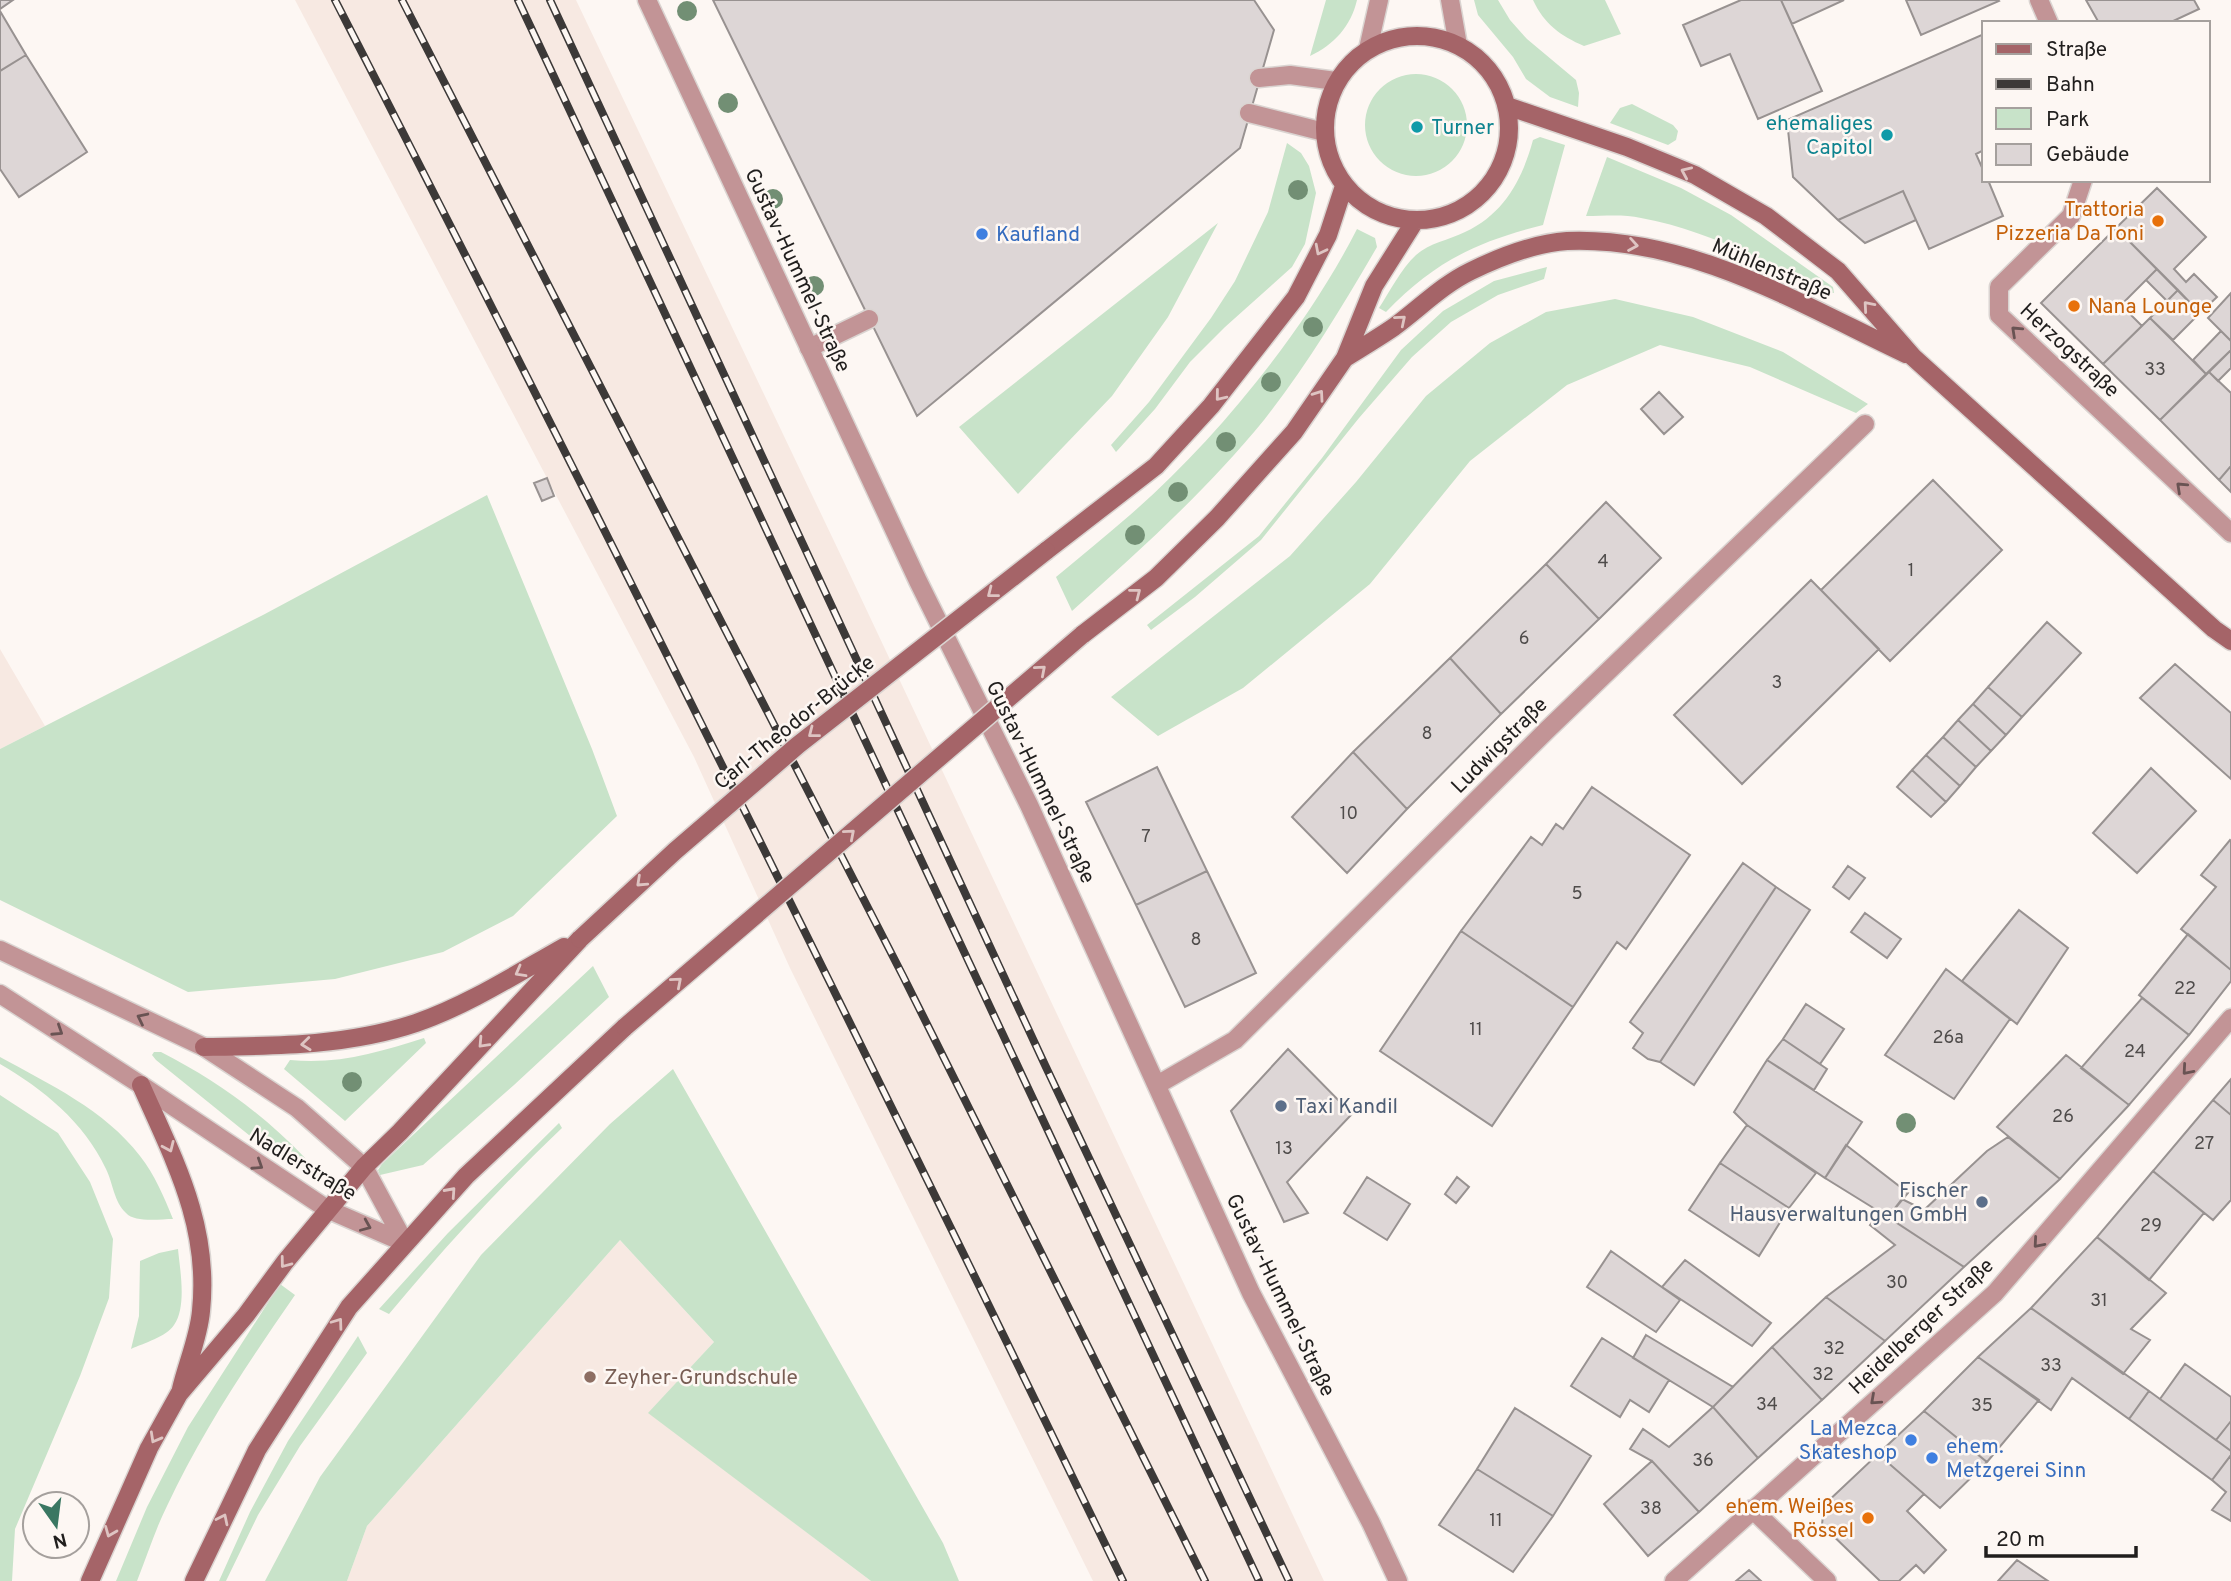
<svg xmlns="http://www.w3.org/2000/svg" width="2231" height="1581" font-family="Overpass,sans-serif">
  <rect width="100%" height="100%" fill="#fdf7f3"/>
  <!-- built -->
  <path fill="#f7e9e2" d="M295 0H576L844 562 1324 1581H1093L790 968 694 757Z
    M0 649 45 726 0 749Z
    M620 1240 714 1342 649 1413 871 1581H347L367 1526Z"/>
  <!-- green -->
  <path fill="#c8e3c9" d="M1326 0H1357C1351 26 1334 45 1310 56Z
    M1474 0H1498L1510 20 1527 39 1576 80 1579 93 1578 107 1550 97 1526 79 1513 57 1478 15Z
    M1533 0H1605L1621 34 1584 46C1561 36 1544 24 1533 0Z
    M1365 125a51 51 0 1 1 102 0a51 51 0 1 1-102 0Z
    M1632 104 1673 125 1678 131 1676 140 1668 145 1610 123 1620 108Z
    M1540 137 1565 145 1543 225C1476 242 1434 262 1386 312L1379 308C1390 291 1401 269 1416 255 1429 243 1449 240 1465 232 1504 214 1522 180 1533 140Z
    M1287 143 1301 153 1309 166 1316 193 1305 244 1292 267 1225 327 1190 362 1155 409 1116 452 1111 445 1149 402 1211 318 1235 281 1268 212Z
    M1607 157 1681 188 1731 215 1833 287 1834 293 1826 292C1766 262 1707 230 1641 218 1624 214 1604 216 1586 216Z
    M1218 223 1168 317 1112 396 1018 494 959 427Z
    M1357 229 1375 238 1377 247C1342 307 1307 365 1264 420 1207 490 1139 551 1072 611L1056 577C1081 556 1106 536 1130 515 1216 440 1305 331 1357 229Z
    M1547 267 1544 279 1498 295 1451 322 1412 357 1359 418 1261 540 1195 597 1151 630 1147 625 1259 536 1322 458 1401 350 1443 311 1494 281Z
    M1615 299 1693 317 1783 352 1868 404 1856 413 1750 367 1660 345 1567 385 1470 461 1370 584 1243 688 1158 736 1111 697 1290 556 1356 482 1426 396 1490 343 1546 312Z
    M487 495 592 749 617 816 513 916 443 952 335 979 188 992 0 900V749L263 615Z
    M593 966 609 997 514 1085 423 1165 380 1175 378 1170 382 1164Z
    M424 1038 426 1043 345 1121 284 1069 290 1060C338 1065 379 1052 424 1038Z
    M154 1052H161C216 1080 263 1114 306 1159L301 1164 282 1160 265 1148 156 1060 152 1055Z
    M0 1057C49 1084 105 1110 140 1156 155 1175 164 1197 173 1219 160 1219 135 1223 126 1213 114 1202 113 1183 106 1169 84 1122 43 1089 0 1064Z
    M673 1069 943 1543 959 1581H871L648 1413 714 1342 620 1240 367 1526 347 1581H265L320 1477 481 1255 610 1124Z
    M0 1095 58 1133 90 1182 113 1239 109 1298 80 1376 15 1529 12 1581H0Z
    M559 1123 562 1128C500 1187 443 1249 389 1314L379 1309 448 1233Z
    M178 1249C180 1270 187 1307 174 1325 166 1337 144 1343 131 1349L139 1316 140 1261 159 1253Z
    M280 1284 295 1295C248 1363 202 1431 167 1506 155 1530 147 1556 137 1581H116L147 1507 188 1427Z
    M358 1336 367 1353 300 1446 258 1515 226 1581H219L250 1512 288 1441Z"/>
  <!-- building -->
  <path fill="#ddd6d6" stroke="#989291" stroke-width="2" d="M0 0H13L0 9Z
    M713 0H1254L1274 30 1240 148 917 416Z
    M1741 0H1781L1822 91 1758 119 1730 54 1701 66 1683 25Z
    M1781 0H1844L1792 24Z
    M1906 0H1998L1999 1 1921 35Z
    M2086 0H2194L2199 9 2169 23H2099Z
    M0 11 26 55 0 71Z
    M1984 34V150L1976 154 1984 172V180H1988L2003 216 1929 249 1903 191 1838 220 1793 177 1787 120Z
    M26 55 87 152 19 197 0 169V71Z
    M2157 188 2206 237 2174 269 2186 282 2194 274 2217 297 2200 313 2116 228Z
    M1903 191 1916 220 1865 243 1838 220Z
    M2116 228 2157 269 2121 305 2142 326 2103 364 2041 303Z
    M2157 269 2178 290 2167 301 2146 280Z
    M2178 290 2200 313 2173 340 2150 318Z
    M2231 293V341L2208 318Z
    M2150 318 2206 374 2160 420 2103 364Z
    M2221 331 2231 341V350L2206 374 2193 360Z
    M2231 350V368L2218 381 2209 372Z
    M2209 372 2231 393V466L2219 480 2160 420Z
    M1659 392 1683 417 1664 434 1641 409Z
    M2231 466V492L2219 480Z
    M547 478 554 496 542 501 534 483Z
    M1933 480 2002 550 1890 661 1821 590Z
    M1606 502 1661 558 1599 619 1546 564Z
    M1546 564 1599 619 1501 714 1450 658Z
    M1811 580 1879 649 1742 784 1674 715Z
    M2047 622 2081 653 2022 717 1988 687Z
    M1450 658 1501 714 1407 809 1353 752Z
    M2175 664 2231 713V779L2140 698Z
    M1988 687 2022 717 2006 735 1973 704Z
    M1973 704 2006 735 1991 751 1958 720Z
    M1958 720 1991 751 1976 767 1943 737Z
    M1943 737 1976 767 1960 786 1926 755Z
    M1353 752 1407 809 1347 873 1292 817Z
    M1926 755 1960 786 1946 802 1912 770Z
    M1157 767 1207 871 1136 905 1086 802Z
    M2151 768 2196 811 2137 873 2093 833Z
    M1912 770 1946 802 1931 817 1897 787Z
    M1592 787 1690 855 1626 949 1617 942 1573 1007 1461 931 1531 837 1542 845 1556 824 1563 829Z
    M2230 840 2231 841V970L2181 929 2216 887 2201 875Z
    M1743 863 1776 887 1660 1062 1648 1059 1633 1048 1643 1033 1630 1022Z
    M1848 866 1865 878 1849 899 1833 887Z
    M1207 871 1256 973 1185 1007 1136 905Z
    M1776 887 1810 910 1694 1085 1660 1062Z
    M2019 910 2068 948 2017 1024 1962 981Z
    M1865 913 1901 939 1887 958 1851 932Z
    M1461 931 1573 1007 1492 1126 1380 1051Z
    M2188 934 2231 970V981L2189 1035 2139 995Z
    M1946 969 2010 1019 1954 1099 1885 1055Z
    M2142 998 2189 1035 2129 1105 2081 1068Z
    M1806 1004 1844 1029 1820 1064 1783 1039Z
    M1783 1039 1827 1069 1814 1090 1767 1060Z
    M1288 1049 1352 1114 1287 1182 1308 1213 1284 1222 1231 1111Z
    M2066 1055 2129 1105 2060 1179 1997 1127Z
    M1767 1060 1862 1122 1825 1178 1747 1125 1734 1112Z
    M2231 1079V1115L2213 1100Z
    M2213 1100 2231 1115V1200L2213 1220 2153 1171Z
    M1747 1125 1816 1173 1789 1208 1720 1163Z
    M2008 1137 2060 1179 1964 1267 1888 1217 1902 1199 1924 1210 1987 1151Z
    M1846 1145 1908 1193 1888 1217 1825 1178Z
    M1720 1163 1789 1208 1759 1256 1689 1210Z
    M2153 1171 2204 1213 2149 1280 2097 1237Z
    M1367 1177 1410 1204 1387 1240 1344 1213Z
    M1457 1177 1469 1187 1456 1203 1445 1194Z
    M1880 1212 1964 1267 1885 1341 1826 1297 1895 1245 1870 1225Z
    M2097 1237 2166 1293 2131 1329 2150 1340 2123 1374 2031 1308Z
    M1611 1251 1680 1300 1656 1332 1587 1287Z
    M1685 1260 1771 1323 1752 1346 1662 1287Z
    M1826 1297 1885 1341 1822 1400 1772 1347Z
    M2031 1308 2149 1391 2129 1419 2072 1378 2051 1410 1978 1357Z
    M1646 1335 1733 1387 1713 1407 1633 1358Z
    M1602 1338 1669 1380 1649 1412 1630 1400 1620 1417 1571 1386Z
    M1772 1347 1822 1400 1758 1458 1713 1407Z
    M1978 1357 2039 1400 1987 1462 1924 1411Z
    M2185 1364 2231 1397V1421L2216 1440 2160 1399Z
    M2149 1391 2231 1451V1455L2212 1480 2129 1419Z
    M1713 1407 1758 1458 1699 1512 1652 1461 1630 1449 1643 1429 1669 1447Z
    M1515 1408 1591 1456 1553 1516 1477 1469Z
    M1924 1411 1987 1462 1940 1508 1878 1454Z
    M2231 1421V1451L2216 1440Z
    M1878 1454 1924 1494 1907 1511 1946 1550 1924 1573 1916 1565 1899 1581H1880L1822 1525 1824 1505Z
    M2231 1455V1521L2212 1510 2226 1492 2212 1480Z
    M1652 1461 1699 1512 1648 1556 1604 1504Z
    M1477 1469 1553 1516 1513 1572 1439 1525Z
    M2017 1560 2048 1581H1998Z
    M1749 1570 1761 1581H1736Z"/>
  <g fill="none" stroke-linecap="round" stroke-linejoin="round">
    <defs>
      <path id="service" d="M1259 78 1290 75 1336 81
        M1249 113 1324 132
        M809 348 869 319"/>
      <path id="minor" d="M647 0 918 581 1029 805 1251 1293 1371 1523 1398 1581
        M2039 0 2049 23
        M2083 180 2071 216 1999 287V315L2231 533
        M1157 1085 1235 1040 1547 730 1865 424
        M1752 1509 1827 1581
        M1674 1581 1995 1293 2231 1018"/>
      <path id="tertiary" d="M1450 0 1458 45
        M1368 49 1379 0
        M0 950 204 1047 297 1108 364 1167 405 1243
        M0 994 141 1085 327 1209 405 1243"/>
      <path id="secondary" d="M1325 128a92 92 0 1 1 184 0a92 92 0 1 1-184 0Z
        M1507 106 1627 147 1695 175 1766 216 1838 271 1913 357 2214 629 2231 641
        M1345 358C1361 348 1378 338 1394 327 1420 308 1442 285 1471 271 1500 257 1535 243 1567 241 1689 236 1800 304 1906 354
        M1046 551 1156 466 1211 406 1296 297 1328 235 1344 186
        M1082 635 1156 578 1217 518 1294 432 1345 358 1374 286 1415 221
        M204 1047C275 1046 348 1046 416 1023 468 1005 516 974 564 947
        M141 1085C174 1160 210 1225 201 1311 199 1336 187 1364 181 1389
        M90 1581 149 1448 179 1394 246 1315 285 1262 364 1167 400 1132 580 939
        M194 1581 257 1450 349 1307 466 1176 625 1027"/>
    </defs>
    <!-- service casing -->
    <use href="#service" stroke="#dad4d1" stroke-width="21"/>
    <!-- minor casing -->
    <use href="#minor" stroke="#dad4d1" stroke-width="21"/>
    <!-- tertiary casing -->
    <use href="#tertiary" stroke="#dad4d1" stroke-width="21"/>
    <!-- secondary casing -->
    <use href="#secondary" stroke="#dad4d1" stroke-width="21"/>
    <!-- service -->
    <use href="#service" stroke="#c29496" stroke-width="18"/>
    <!-- minor -->
    <use href="#minor" stroke="#c29496" stroke-width="18"/>
    <!-- tertiary -->
    <use href="#tertiary" stroke="#c29496" stroke-width="18"/>
    <!-- secondary -->
    <use href="#secondary" stroke="#a56468" stroke-width="18"/>
    <defs>
      <path id="rail" d="M335 0C604 524 866 1051 1123 1581
        M402 0 903 976 1205 1581
        M518 0 1259 1581
        M550 0 1045 1065 1289 1581"/>
    </defs>
    <!-- rail casing -->
    <use href="#rail" stroke="#3c3938" stroke-width="8"/>
    <!-- rail -->
    <use href="#rail" stroke="#fdf7f3" stroke-width="5" stroke-dasharray="16" stroke-linecap="butt"/>
    <defs>
      <path id="secondary-bridge" d="M580 939 675 851 798 745 1046 551
        M625 1027 1082 635"/>
    </defs>
    <!-- secondary-bridge casing -->
    <use href="#secondary-bridge" stroke="#dad4d1" stroke-width="21" stroke-linecap="butt"/>
    <!-- secondary-bridge -->
    <use href="#secondary-bridge" stroke="#a56468" stroke-width="18"/>
  </g>
  <!-- trees -->
  <g fill="#728f74">
    <circle cx="687" cy="11" r="10"/>
    <circle cx="728" cy="103" r="10"/>
    <circle cx="1298" cy="190" r="10"/>
    <circle cx="773" cy="199" r="10"/>
    <circle cx="814" cy="286" r="10"/>
    <circle cx="1313" cy="327" r="10"/>
    <circle cx="1271" cy="382" r="10"/>
    <circle cx="1226" cy="442" r="10"/>
    <circle cx="1178" cy="492" r="10"/>
    <circle cx="1135" cy="535" r="10"/>
    <circle cx="352" cy="1082" r="10"/>
    <circle cx="1906" cy="1123" r="10"/>
  </g>
  <!-- one-way arrows -->
  <defs><path id="oneway-chevron" d="M-2-3.5L2.5 0L-2 3.5" fill="none" stroke-width="1.6" stroke-linecap="round" stroke-linejoin="round" transform="scale(1.75)"/></defs>
  <g stroke="#dec4c2">
    <use href="#oneway-chevron" transform="translate(1686 172) rotate(-156)"/>
    <use href="#oneway-chevron" transform="translate(1633 245) rotate(10)"/>
    <use href="#oneway-chevron" transform="translate(1320 250) rotate(117)"/>
    <use href="#oneway-chevron" transform="translate(1868 306) rotate(-131)"/>
    <use href="#oneway-chevron" transform="translate(1401 320) rotate(-40)"/>
    <use href="#oneway-chevron" transform="translate(1319 395) rotate(-55)"/>
    <use href="#oneway-chevron" transform="translate(1220 396) rotate(129)"/>
    <use href="#oneway-chevron" transform="translate(992 593) rotate(142)"/>
    <use href="#oneway-chevron" transform="translate(1136 593) rotate(-38)"/>
    <use href="#oneway-chevron" transform="translate(1041 670) rotate(-41)"/>
    <use href="#oneway-chevron" transform="translate(813 733) rotate(142)"/>
    <use href="#oneway-chevron" transform="translate(850 834) rotate(-41)"/>
    <use href="#oneway-chevron" transform="translate(641 882) rotate(137)"/>
    <use href="#oneway-chevron" transform="translate(520 972) rotate(151)"/>
    <use href="#oneway-chevron" transform="translate(677 982) rotate(-41)"/>
    <use href="#oneway-chevron" transform="translate(483 1043) rotate(133)"/>
    <use href="#oneway-chevron" transform="translate(306 1044) rotate(174)"/>
    <use href="#oneway-chevron" transform="translate(169 1147) rotate(66)"/>
    <use href="#oneway-chevron" transform="translate(451 1192) rotate(-48)"/>
    <use href="#oneway-chevron" transform="translate(285 1263) rotate(127)"/>
    <use href="#oneway-chevron" transform="translate(338 1323) rotate(-54)"/>
    <use href="#oneway-chevron" transform="translate(155 1438) rotate(119)"/>
    <use href="#oneway-chevron" transform="translate(223 1519) rotate(-64)"/>
    <use href="#oneway-chevron" transform="translate(110 1532) rotate(112)"/>
  </g>
  <g stroke="#695353">
    <use href="#oneway-chevron" transform="translate(2016 331) rotate(-137)"/>
    <use href="#oneway-chevron" transform="translate(2181 487) rotate(-137)"/>
    <use href="#oneway-chevron" transform="translate(142 1018) rotate(-154)"/>
    <use href="#oneway-chevron" transform="translate(58 1031) rotate(33)"/>
    <use href="#oneway-chevron" transform="translate(2187 1070) rotate(131)"/>
    <use href="#oneway-chevron" transform="translate(258 1165) rotate(33)"/>
    <use href="#oneway-chevron" transform="translate(366 1226) rotate(23)"/>
    <use href="#oneway-chevron" transform="translate(2038 1243) rotate(131)"/>
    <use href="#oneway-chevron" transform="translate(1875 1400) rotate(138)"/>
  </g>
  <!-- markers -->
  <g fill="#0f9aa8" stroke="#fdf7f3" stroke-width="2.5">
    <circle cx="1417" cy="127" r="7"/>
    <circle cx="1887" cy="135" r="7"/>
  </g>
  <g fill="#e8710a" stroke="#fdf7f3" stroke-width="2.5">
    <circle cx="2158" cy="221" r="7"/>
    <circle cx="2074" cy="306" r="7"/>
    <circle cx="1868" cy="1518" r="7"/>
  </g>
  <g fill="#3f7fe0" stroke="#fdf7f3" stroke-width="2.5">
    <circle cx="982" cy="234" r="7"/>
    <circle cx="1911" cy="1440" r="7"/>
    <circle cx="1932" cy="1458" r="7"/>
  </g>
  <g fill="#5c6f8a" stroke="#fdf7f3" stroke-width="2.5">
    <circle cx="1281" cy="1106" r="7"/>
    <circle cx="1982" cy="1202" r="7"/>
  </g>
  <circle fill="#8d6e63" stroke="#fdf7f3" stroke-width="2.5" cx="590" cy="1377" r="7"/>
  <g text-anchor="middle" stroke-width="5" stroke-linejoin="round" paint-order="stroke">
    <!-- number labels -->
    <g font-size="18" fill="#4f4c4b">
      <text x="2155" y="375">33</text>
      <text x="1603" y="567">4</text>
      <text x="1911" y="576">1</text>
      <text x="1524" y="644">6</text>
      <text x="1777" y="688">3</text>
      <text x="1427" y="739">8</text>
      <text x="1349" y="819">10</text>
      <text x="1146" y="842">7</text>
      <text x="1577" y="899">5</text>
      <text x="1196" y="945">8</text>
      <text x="2185" y="994">22</text>
      <text x="1476" y="1035">11</text>
      <text x="1948" y="1043">26a</text>
      <text x="2135" y="1057">24</text>
      <text x="2063" y="1122">26</text>
      <text x="2204" y="1149">27</text>
      <text x="1284" y="1154">13</text>
      <text x="2151" y="1231">29</text>
      <text x="1897" y="1288">30</text>
      <text x="2099" y="1306">31</text>
      <text x="1834" y="1354">32</text>
      <text x="2051" y="1371">33</text>
      <text x="1823" y="1380">32</text>
      <text x="1767" y="1410">34</text>
      <text x="1982" y="1411">35</text>
      <text x="1703" y="1466">36</text>
      <text x="1651" y="1514">38</text>
      <text x="1496" y="1526">11</text>
    </g>
    <!-- culture labels -->
    <g font-size="21" fill="#0d838f" stroke="#fdf7f3" text-anchor="end">
      <text x="1873" y="130">ehemaliges<tspan x="1873" dy="24">Capitol</tspan></text>
      <text x="1431" y="134" text-anchor="start">Turner</text>
    </g>
    <!-- food labels -->
    <g font-size="21" fill="#c56008" stroke="#fdf7f3" text-anchor="end">
      <text x="2144" y="216">Trattoria<tspan x="2144" dy="24">Pizzeria Da Toni</tspan></text>
      <text x="2088" y="313" text-anchor="start">Nana Lounge</text>
      <text x="1854" y="1513">ehem. Weißes<tspan x="1854" dy="24">Rössel</tspan></text>
    </g>
    <!-- shop labels -->
    <g font-size="21" fill="#366cbe" stroke="#fdf7f3" text-anchor="start">
      <text x="996" y="241">Kaufland</text>
      <text x="1897" y="1435" text-anchor="end">La Mezca<tspan x="1897" dy="24">Skateshop</tspan></text>
      <text x="1946" y="1453">ehem.<tspan x="1946" dy="24">Metzgerei Sinn</tspan></text>
    </g>
    <!-- street labels -->
    <g font-size="21" fill="#201e1d" stroke="#fdf7f3">
      <text transform="translate(1772 269) rotate(23)" y="7">Mühlenstraße</text>
      <text transform="translate(798 270) rotate(65)" y="7">Gustav-Hummel-Straße</text>
      <text transform="translate(2070 350) rotate(43)" y="7">Herzogstraße</text>
      <text transform="translate(794 722) rotate(-39)" y="7">Carl-Theodor-Brücke</text>
      <text transform="translate(1499 745) rotate(-45)" y="7">Ludwigstraße</text>
      <text transform="translate(1041 782) rotate(64)" y="7">Gustav-Hummel-Straße</text>
      <text transform="translate(303 1164) rotate(31)" y="7">Nadlerstraße</text>
      <text transform="translate(1281 1295) rotate(64)" y="7">Gustav-Hummel-Straße</text>
      <text transform="translate(1921 1326) rotate(-43)" y="7">Heidelberger Straße</text>
    </g>
    <!-- service labels -->
    <g font-size="21" fill="#4e5e75" stroke="#fdf7f3" text-anchor="start">
      <text x="1295" y="1113">Taxi Kandil</text>
      <text x="1968" y="1197" text-anchor="end">Fischer<tspan x="1968" dy="24">Hausverwaltungen GmbH</tspan></text>
    </g>
    <!-- education labels -->
    <g font-size="21" fill="#785e54" stroke="#fdf7f3" text-anchor="start">
      <text x="604" y="1384">Zeyher-Grundschule</text>
    </g>
  </g>
  <!-- legend -->
  <rect x="1982" y="21" width="228" height="161" fill="#fdf7f3" stroke="#a5a09d" stroke-width="2"/>
  <rect x="1996" y="44" width="35" height="10" fill="#a56468" stroke="#a5a09d" stroke-width="2"/>
  <text x="2046" y="56" font-size="21" fill="#201e1d">Straße</text>
  <rect x="1996" y="79" width="35" height="10" fill="#3c3938" stroke="#a5a09d" stroke-width="2"/>
  <text x="2046" y="91" font-size="21" fill="#201e1d">Bahn</text>
  <rect x="1996" y="108" width="35" height="21" fill="#c8e3c9" stroke="#a5a09d" stroke-width="2"/>
  <text x="2046" y="126" font-size="21" fill="#201e1d">Park</text>
  <rect x="1996" y="144" width="35" height="21" fill="#ddd6d6" stroke="#a5a09d" stroke-width="2"/>
  <text x="2046" y="161" font-size="21" fill="#201e1d">Gebäude</text>
  <!-- north arrow -->
  <g transform="translate(56 1525) rotate(166)"><circle r="33" fill="#fdf7f3" stroke="#a5a09d" stroke-width="2"/>
  <path d="M0-5L12 26L0 18L-12 26Z" fill="#3a7762"/>
  <text y="-10" font-size="19" font-weight="bold" text-anchor="middle" fill="#201e1d">N</text>
  </g>
  <!-- scale -->
  <path d="M1986 1546v10h150v-10" fill="none" stroke="#201e1d" stroke-width="3.5"/>
  <text x="1996" y="1546" font-size="21" fill="#201e1d" stroke="#fdf7f3" stroke-width="5" paint-order="stroke">20 m</text>
</svg>
